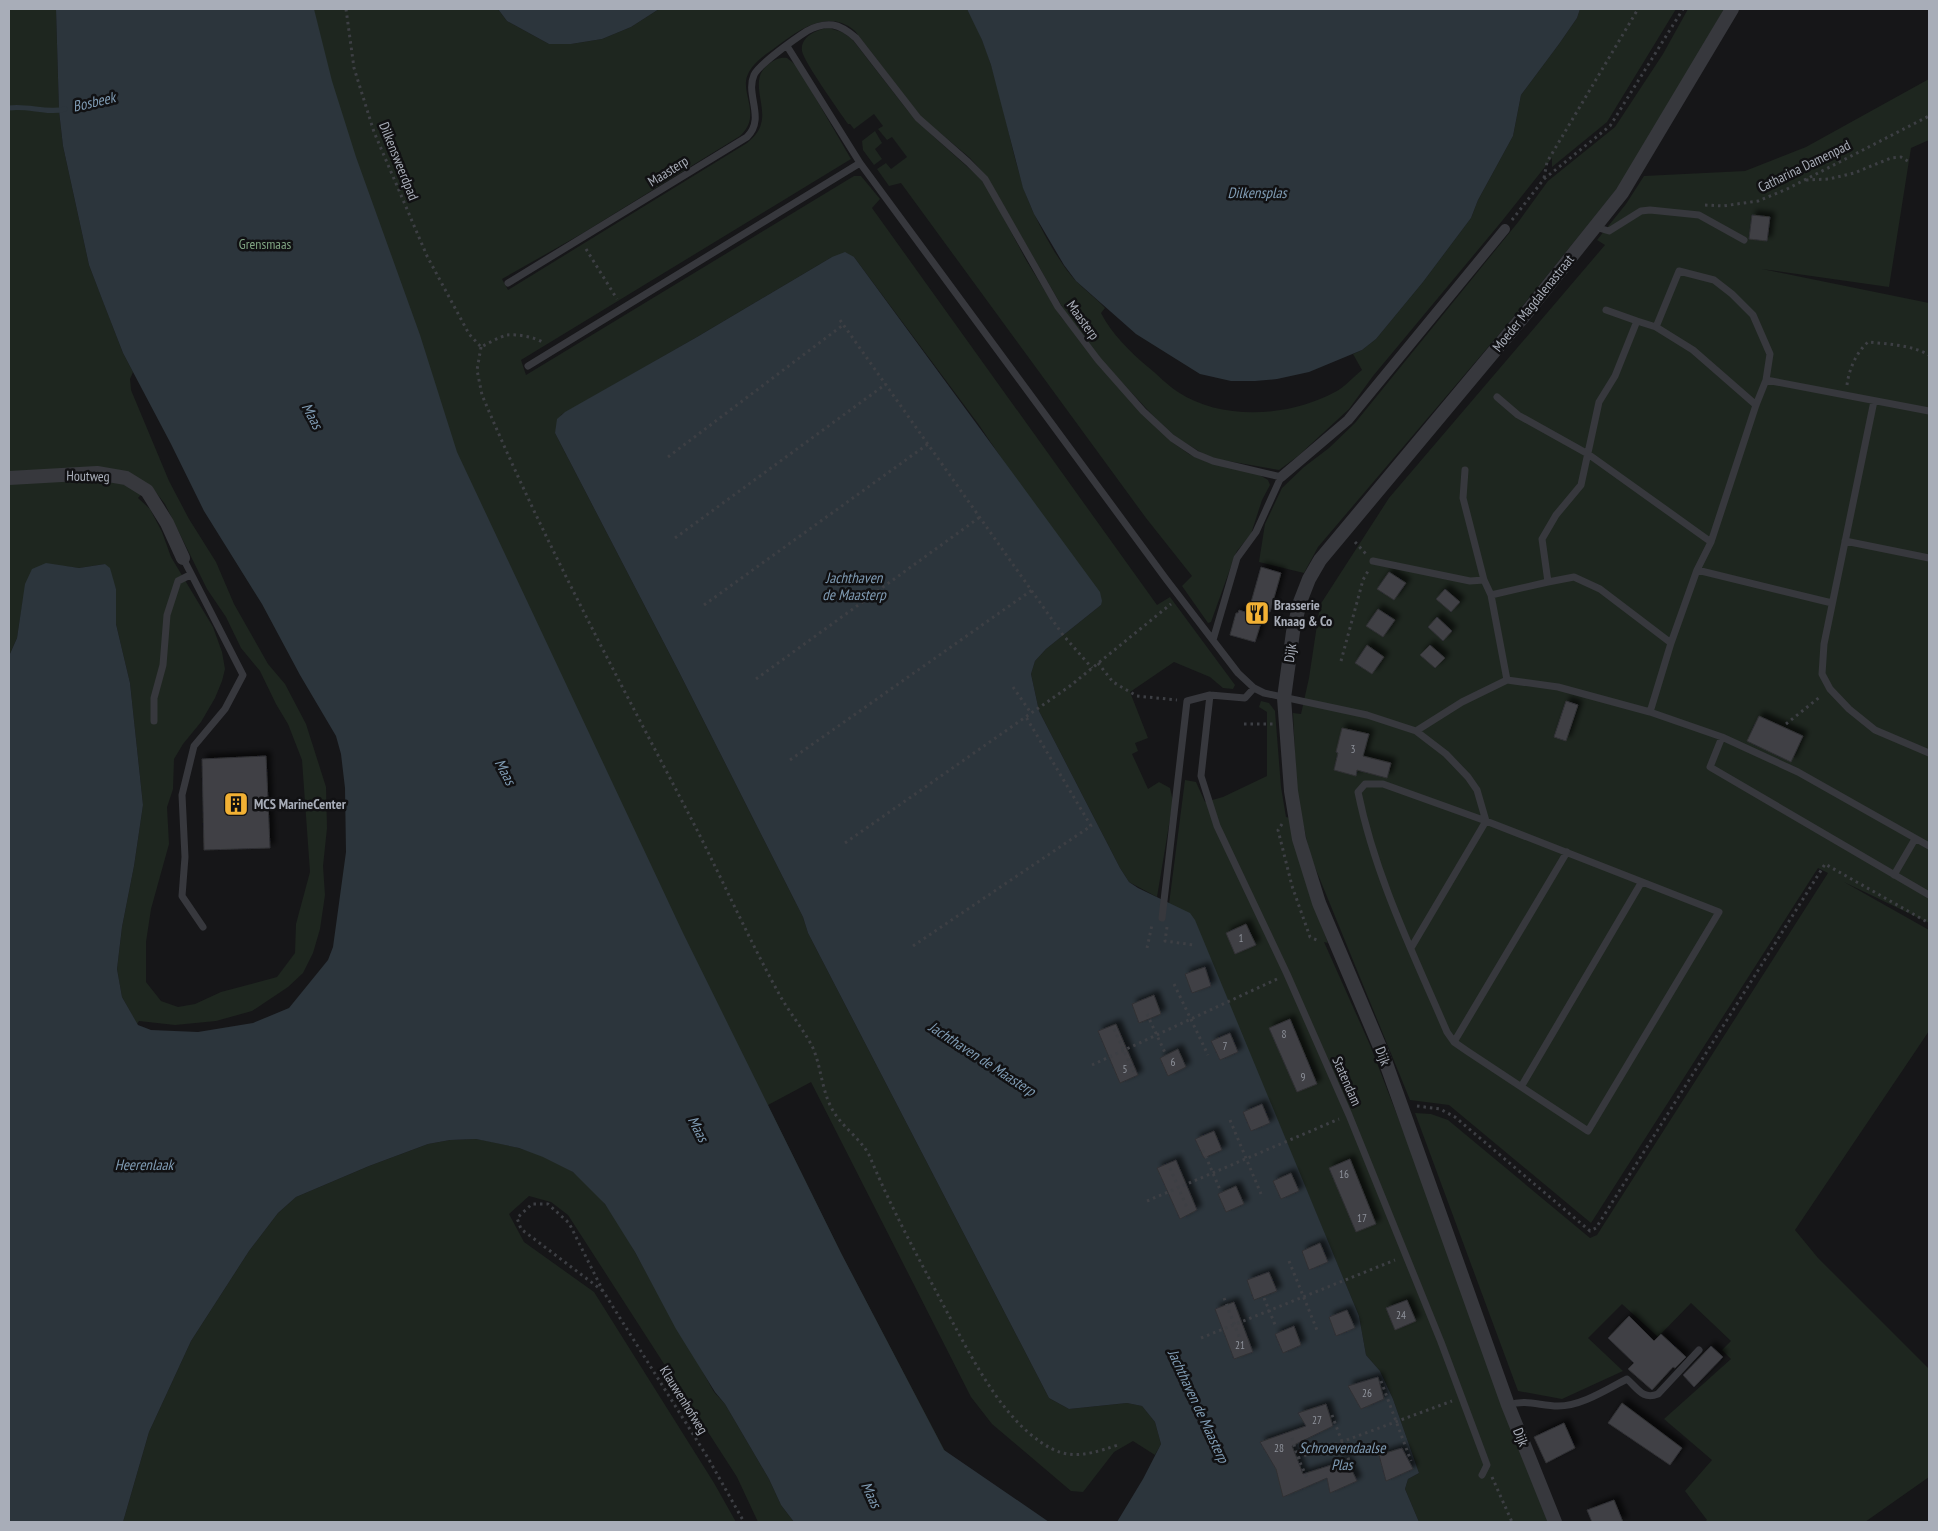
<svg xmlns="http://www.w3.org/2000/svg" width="1938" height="1531" font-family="'PT Sans Narrow',sans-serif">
  <defs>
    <filter id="shadow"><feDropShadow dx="4.5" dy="-4.5" stdDeviation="2.5" flood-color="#0009"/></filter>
  </defs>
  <rect width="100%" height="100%" fill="#161618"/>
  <!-- green -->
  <path fill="#1e261f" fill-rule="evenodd" d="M9 9H56L59 111 63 146 89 265 123 353 133 372 130 379 131 390 169 481 189 519 216 562 234 604 268 664 285 684 306 724 326 787 327 828 323 866 325 895 320 929 313 953 303 973 288 987 252 1011 216 1021 175 1025 139 1021 137 1024 122 997 117 969 122 927 134 866 143 805 130 683 116 624V589L105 564 79 568 63 566 23 600 17 638 9 656ZM150 485 165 504 207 589 226 617 241 648 260 671 276 704 288 724 302 760 310 872 296 924 295 953 277 977 221 992 195 1004 178 1007 161 1001 146 982V942L151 909 169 844 167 807 173 789 174 759 183 744 201 722 215 698 222 681 225 669 222 652 213 627 171 557 162 532 150 509 138 498Z
    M143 9H498L507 21 549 44H571L602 39 631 27 659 9H967C998 61 1005 129 1023 186 1031 212 1058 263 1077 282 1086 291 1096 298 1105 308L1101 313C1111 333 1131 353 1148 367 1158 375 1167 385 1178 392 1222 421 1289 417 1335 392 1345 387 1353 377 1362 370L1353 354 1362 350 1376 339 1423 282 1471 218 1478 200 1513 136 1521 95 1559 44 1577 18 1580 9H1676L1607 122 1552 167V158L1502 221 1373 376 1349 409 1298 456 1279 470 1222 460 1207 456 1177 438 1157 420 1104 363 1068 317 987 177 970 158 921 117 855 31C828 8 799 30 776 47 766 54 753 63 748 74 739 93 763 115 740 136L583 233 502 279 508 290 747 143C753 138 759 132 761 124 767 104 748 79 769 64 774 60 780 57 787 58L797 66 851 159 521 360 526 375 854 176H861L880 199 872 208 1157 605 1170 597 1235 685 1233 689 1223 688 1210 677 1174 662 1130 692 1148 738 1135 743 1138 751 1132 754 1148 789 1159 782 1170 788 1173 801 1157 897 1129 882 1120 868 1039 711 1031 674 1035 661 1046 649 1101 605 979 425 854 257H832L697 337 561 415 555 433 677 668 803 917 808 933 1049 1398 1069 1409 1127 1403 1142 1406 1155 1422 1161 1444 1155 1455 1133 1441 1114 1452 1083 1492 1071 1491 992 1424 971 1397 811 1082 768 1105 843 1257 946 1453 979 1522Z
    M1688 9H1724L1691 67 1624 180 1512 319 1318 547 1304 573 1259 562 1265 524 1282 488 1304 467 1329 448 1355 423 1519 221 1548 181 1615 127 1663 54Z
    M829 28 842 32 852 39 908 111 933 136 981 179 990 192 1026 260 1061 317 1172 442 1189 454 1209 463 1258 474 1268 480 1270 485 1262 500 1251 534 1237 551 1234 558 1211 622 1208 623 1182 586 1192 576 1146 518 901 183 889 186 877 169 886 163 891 169 907 157 892 137 887 140 878 129 883 126 874 114 854 129 850 124H848C839 111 804 62 802 51 800 36 818 29 829 28Z
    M1929 79V140L1911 148 1889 287 1762 269 1929 303V923L1844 882 1929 930V1031L1795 1230 1818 1258 1929 1369V1477L1865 1522H1705L1707 1520 1685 1491 1712 1460 1664 1419 1731 1359 1722 1350 1731 1341 1691 1303 1658 1337 1622 1304 1588 1338 1623 1371 1562 1399 1518 1391 1415 1113 1431 1114 1448 1120 1590 1238 1597 1235 1828 873 1818 868 1591 1223 1449 1105 1410 1100 1310 855 1297 796 1293 713 1301 714 1309 678 1320 605 1389 498 1605 245 1597 240 1626 204 1644 176 1745 171 1806 147Z
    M875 131 882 143 875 149 882 159 874 165 863 150 862 141Z
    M1261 701 1269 703 1275 711 1281 787 1286 817 1290 818 1309 893 1328 943 1324 942 1370 1045 1463 1286 1549 1522H1419L1405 1489 1408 1479 1419 1473 1393 1399 1380 1371 1366 1355 1359 1316 1263 1086 1169 904 1185 780 1196 782 1205 802 1223 797 1267 776V712L1259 707Z
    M476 1139C509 1145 545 1152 573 1172 607 1195 632 1247 652 1283 673 1319 694 1356 714 1392L725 1404 769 1479 781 1505 794 1522H758L737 1477 568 1215 551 1202 529 1196 509 1214 524 1242 594 1292 714 1483 736 1522H123L149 1432 191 1341 249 1251 278 1213 296 1197 369 1166 428 1144 450 1140Z"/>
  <!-- water -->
  <path fill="#2c353c" d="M56 9H314L332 81 356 157 420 335 457 452 683 933 841 1253 944 1450 1049 1522H794L781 1505 769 1479 725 1404 715 1392 676 1329 635 1252 605 1204 573 1172 543 1157 519 1148 476 1139 450 1140 428 1144 369 1166 296 1197 278 1213 249 1251 191 1341 149 1432 123 1522H9V656L17 638 25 584 32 569 46 563 79 568 105 564 110 568 116 589V624L130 683 143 805 134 866 122 927 117 969 122 997 138 1025 151 1030 198 1032 253 1023 289 1008 328 960 333 947 346 852 345 788 341 754 336 736 300 675 262 604 204 511 171 444 123 353 102 299 89 265 63 146 59 111Z
    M498 9H659L631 27 602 39 571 44H549L507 21Z
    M967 9H1580L1577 18 1559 44 1521 95 1513 136 1478 200 1471 218 1423 282 1376 339 1362 350 1309 372 1277 379 1255 381H1231L1200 374 1136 334 1076 281 1064 265 1034 214 1023 188 991 65 982 40Z
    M845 252 854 257 1100 592 1102 601 1101 605 1046 649 1035 661 1031 674 1039 711 1120 868 1129 882 1138 888 1190 913 1195 920 1359 1316 1366 1355 1380 1371 1393 1399 1419 1473 1408 1479 1405 1489 1419 1522H1117L1143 1479 1161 1444 1155 1422 1142 1406 1127 1403 1069 1409 1049 1398 808 933 803 917 677 668 555 433 557 419 565 412 697 337 832 257Z"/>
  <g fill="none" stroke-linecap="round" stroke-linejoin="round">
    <!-- stream -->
    <path stroke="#2c353c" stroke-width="5" d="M9 108C28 105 47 114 65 109"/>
  </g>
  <!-- building -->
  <path fill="#404145" stroke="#303034" filter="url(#shadow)" d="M1752 215 1770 217 1767 241 1749 239Z
    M1261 567 1281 573 1270 612 1265 610 1255 642 1230 635 1236 613H1238L1239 610 1248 613Z
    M1389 572 1406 583 1394 600 1377 589Z
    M1445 589 1460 602 1451 612 1436 599Z
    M1378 609 1395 620 1383 637 1366 626Z
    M1437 617 1452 631 1443 641 1428 627Z
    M1367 645 1384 657 1372 674 1355 663Z
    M1430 645 1445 658 1435 668 1420 655Z
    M1566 701 1578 705 1566 741 1554 737Z
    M1759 716 1803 736 1791 762 1747 741Z
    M1342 728 1369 734 1363 756 1391 763 1387 778 1357 770 1356 776 1334 770 1338 753 1336 752Z
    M266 756 270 848 204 850 202 759Z
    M1246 924 1256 945 1235 954 1226 933Z
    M1205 967 1211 986 1192 993 1185 974Z
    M1154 995 1161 1014 1139 1023 1132 1004Z
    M1290 1019 1317 1084 1297 1092 1269 1028Z
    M1116 1024 1138 1075 1120 1083 1098 1031Z
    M1230 1033 1238 1052 1220 1060 1211 1041Z
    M1178 1049 1186 1067 1168 1076 1160 1058Z
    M1262 1104 1270 1123 1251 1131 1243 1112Z
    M1214 1131 1222 1150 1204 1158 1195 1139Z
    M1350 1159 1376 1224 1356 1232 1329 1168Z
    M1176 1160 1197 1210 1180 1219 1157 1168Z
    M1291 1173 1299 1191 1281 1199 1273 1181Z
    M1236 1186 1244 1204 1226 1212 1218 1194Z
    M1320 1243 1328 1262 1309 1270 1302 1251Z
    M1269 1272 1277 1291 1254 1300 1247 1280Z
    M1407 1300 1416 1321 1395 1330 1386 1308Z
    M1234 1302 1253 1352 1234 1359 1215 1309Z
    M1347 1310 1355 1328 1336 1336 1329 1317Z
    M1629 1316 1654 1341 1661 1334 1686 1357 1675 1368 1673 1367 1652 1390 1628 1369 1634 1363 1608 1338Z
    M1294 1326 1301 1345 1283 1353 1275 1334Z
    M1711 1346 1723 1357 1694 1387 1683 1375Z
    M1378 1377 1384 1399 1361 1409 1348 1386Z
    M1622 1403 1682 1448 1670 1465 1608 1423Z
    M1326 1404 1333 1426 1292 1446 1298 1461 1303 1474 1347 1460 1357 1481 1330 1493 1327 1478 1283 1497 1276 1469 1260 1442 1306 1426 1298 1413Z
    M1564 1423 1575 1448 1546 1463 1534 1437Z
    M1402 1448 1413 1469 1386 1481 1379 1455Z
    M1614 1500 1623 1522H1592L1587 1510Z"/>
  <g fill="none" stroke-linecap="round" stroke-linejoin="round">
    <!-- path -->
    <path stroke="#3d3f44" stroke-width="3" stroke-dasharray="2.5 4" stroke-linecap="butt" d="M346 9 354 68 374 132 427 256 469 334 481 347C489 343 499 337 507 335 518 334 535 337 544 343
      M1544 178 1547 162 1638 9
      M1806 180 1829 179 1854 173 1891 158 1901 157 1911 163
      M1705 205 1723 206 1758 201 1787 189 1929 116
      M1512 220 1544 179 1610 126 1683 9
      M586 249 617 299
      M840 320 1063 635 1092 668
      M481 347 477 370 482 395C541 535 613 669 683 803 716 865 744 930 778 992 788 1011 802 1027 812 1046 821 1065 821 1087 831 1107 840 1126 862 1139 870 1157 892 1210 920 1261 947 1312 969 1352 994 1403 1029 1433 1062 1461 1079 1458 1118 1445
      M1847 385C1849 369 1856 353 1868 342 1887 344 1912 345 1929 355
      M668 457 843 325
      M675 538 886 384
      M1355 542 1366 554
      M704 605 928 444
      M1341 661 1363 580 1368 571
      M1098 663 1113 682 1137 696 1177 700
      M756 679 980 517
      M1013 687 1031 713
      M1244 724H1273
      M1786 724 1821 696
      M790 760 1032 590
      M1282 824 1278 830 1292 886 1310 937 1319 941
      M845 843 1070 686 1171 604
      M1167 927 1165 941 1194 945
      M913 946 1091 826 1026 717
      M1147 948 1152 925
      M1174 984 1208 1055
      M1147 1014 1167 1057
      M1114 1029 1134 1072
      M1092 1065 1277 979
      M1417 1106 1440 1109 1455 1117 1590 1231 1596 1228 1825 864 1929 923
      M1230 1120 1261 1194
      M1203 1150 1221 1192
      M1170 1168 1188 1210
      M1147 1201 1339 1119
      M1289 1261 1317 1330
      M603 1291 521 1229 517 1218 532 1204H548L569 1223 603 1291 708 1458 744 1522
      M1224 1298 1245 1352
      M1264 1298 1276 1327
      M1201 1338 1395 1260
      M1381 1381 1411 1461
      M1332 1415 1350 1463
      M1292 1438 1298 1458 1308 1480
      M1298 1458 1452 1401
      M1492 1477 1512 1522"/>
    <!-- service -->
    <path stroke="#37383d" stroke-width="7" d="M787 46 860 163 1166 579 1238 673 1254 688 1264 693 1367 715 1416 731 1446 754 1468 777 1477 790 1486 821 1719 912 1588 1131 1467 1051 1454 1042 1447 1032C1413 953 1375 876 1358 792L1365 784H1383L1486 821 1411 948
      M1595 227 1609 231 1641 211 1650 210 1699 215 1744 240
      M508 283 747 137C766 118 745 95 754 75 758 65 796 38 807 31 814 27 824 24 833 25 841 26 849 32 856 38L918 118 968 162 985 179 1058 307 1098 360 1143 411 1172 438 1196 454 1213 461 1281 477 1256 532 1237 558 1213 640
      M1606 310 1637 321
      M1656 327 1693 350 1756 405
      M528 366 860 163
      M1497 397 1518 415 1588 454 1711 542
      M1874 401 1824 644 1822 674 1830 689 1849 709 1875 730 1929 753
      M1465 470 1463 498 1484 580 1491 595 1507 680
      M1845 541 1929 558
      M183 558 243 675 225 709 194 746 182 795 185 857 182 896 203 927
      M1373 561 1470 581 1484 580
      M1697 570 1832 603
      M1491 595 1548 582
      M1671 643 1600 589 1574 577 1548 582 1542 539 1556 515 1581 485 1599 402 1615 376 1637 321 1656 327 1679 271 1714 280 1732 294 1753 315 1770 354 1766 380
      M1254 688 1245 698 1210 695 1201 776 1217 826 1287 974 1349 1115 1441 1342 1487 1465 1482 1475
      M1650 712 1671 643 1697 570 1711 542 1756 405 1766 380 1929 411
      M154 721V698L163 665 167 615 178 581 190 575
      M1416 731 1462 702 1507 680 1558 687 1650 712 1722 737 1798 772 1929 846
      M1722 737 1710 767 1929 895
      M1894 875 1915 839
      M1162 918 1187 701 1210 695
      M1454 1042 1567 852
      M1521 1087 1641 883
      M1508 1405C1527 1399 1540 1406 1558 1406 1582 1406 1607 1389 1627 1379 1638 1389 1643 1400 1658 1394L1699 1350"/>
    <!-- pedestrian -->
    <path stroke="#37383d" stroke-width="10" d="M1281 477 1348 420 1505 229"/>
    <!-- minor -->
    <path stroke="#37383d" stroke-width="14" d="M9 478 97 473 126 478 147 491 167 523 183 558
      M1555 1522 1508 1405 1382 1052 1319 903 1299 839 1291 791 1284 698 1293 632 1300 602 1309 579 1320 560 1527 312 1622 193 1732 9"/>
  </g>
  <!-- icons -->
  <defs>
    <symbol id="restaurant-square" viewBox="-11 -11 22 22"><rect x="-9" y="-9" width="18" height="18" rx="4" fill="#f2b134" stroke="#111113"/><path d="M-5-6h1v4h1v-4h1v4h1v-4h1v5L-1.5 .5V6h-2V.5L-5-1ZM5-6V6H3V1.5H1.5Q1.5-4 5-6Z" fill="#111"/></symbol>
    <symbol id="building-square" viewBox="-11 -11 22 22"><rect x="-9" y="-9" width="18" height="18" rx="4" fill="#f2b134" stroke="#111113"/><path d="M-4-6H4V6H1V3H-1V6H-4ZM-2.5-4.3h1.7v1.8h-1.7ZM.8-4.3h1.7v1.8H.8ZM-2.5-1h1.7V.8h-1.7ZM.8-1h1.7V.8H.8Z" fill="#111"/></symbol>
  </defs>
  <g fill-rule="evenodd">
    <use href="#restaurant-square" x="1243" y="599" width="28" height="28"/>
    <use href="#building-square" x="222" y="790" width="28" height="28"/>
  </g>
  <g text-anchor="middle" stroke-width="5" stroke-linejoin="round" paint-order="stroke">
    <!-- number labels -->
    <g font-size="11" fill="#8e929b">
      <text x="1353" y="753">3</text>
      <text x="1241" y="942">1</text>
      <text x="1284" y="1038">8</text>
      <text x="1225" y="1050">7</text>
      <text x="1173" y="1066">6</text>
      <text x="1125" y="1073">5</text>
      <text x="1303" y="1081">9</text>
      <text x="1344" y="1178">16</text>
      <text x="1362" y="1222">17</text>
      <text x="1401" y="1319">24</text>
      <text x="1240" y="1349">21</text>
      <text x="1367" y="1397">26</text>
      <text x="1317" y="1424">27</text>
      <text x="1279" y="1452">28</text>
    </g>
    <!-- street labels -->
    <g font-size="14" fill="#a8adb8" stroke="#111113">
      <text transform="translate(399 161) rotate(68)" y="5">Dilkensweerdpad</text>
      <text transform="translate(1804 166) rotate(-26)" y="5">Catharina Damenpad</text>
      <text transform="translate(668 171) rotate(-32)" y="5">Maasterp</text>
      <text transform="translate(1533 303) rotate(-51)" y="5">Moeder Magdalenastraat</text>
      <text transform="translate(1083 320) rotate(54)" y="5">Maasterp</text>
      <text transform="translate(88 476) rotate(1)" y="5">Houtweg</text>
      <text transform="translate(1290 653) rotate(-82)" y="5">Dijk</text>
      <text transform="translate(1383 1056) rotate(69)" y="5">Dijk</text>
      <text transform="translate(1347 1081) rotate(66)" y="5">Statendam</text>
      <text transform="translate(684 1400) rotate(58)" y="5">Klauwenhofweg</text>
      <text transform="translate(1521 1437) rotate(68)" y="5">Dijk</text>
    </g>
    <!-- park labels -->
    <g font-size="14" fill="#7fa381" stroke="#111113">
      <text x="265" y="249">Grensmaas</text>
    </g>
    <!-- poi labels -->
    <g font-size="14" font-weight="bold" fill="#a8adb8" stroke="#111113" text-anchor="start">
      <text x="1274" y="610">Brasserie<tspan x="1274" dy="16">Knaag &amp; Co</tspan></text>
      <text x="254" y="809">MCS MarineCenter</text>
    </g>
    <!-- water labels -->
    <g font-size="15" font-style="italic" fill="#7f9bb3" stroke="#111113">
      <text transform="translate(94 102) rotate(-13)" y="5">Bosbeek</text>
      <text x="1257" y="198">Dilkensplas</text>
      <text transform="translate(312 416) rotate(62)" y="5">Maas</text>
      <text x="854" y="583">Jachthaven<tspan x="854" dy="17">de Maasterp</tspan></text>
      <text transform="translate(505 772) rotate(62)" y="5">Maas</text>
      <text transform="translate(982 1059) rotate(33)" y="5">Jachthaven de Maasterp</text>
      <text transform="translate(698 1129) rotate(63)" y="5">Maas</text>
      <text x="144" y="1170">Heerenlaak</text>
      <text transform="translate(1198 1406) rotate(65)" y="5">Jachthaven de Maasterp</text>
      <text x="1342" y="1453">Schroevendaalse<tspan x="1342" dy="17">Plas</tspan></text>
      <text transform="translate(871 1495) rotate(65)" y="5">Maas</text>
    </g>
  </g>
  <!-- border -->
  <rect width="1938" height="1531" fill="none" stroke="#a8adb8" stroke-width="20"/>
</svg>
